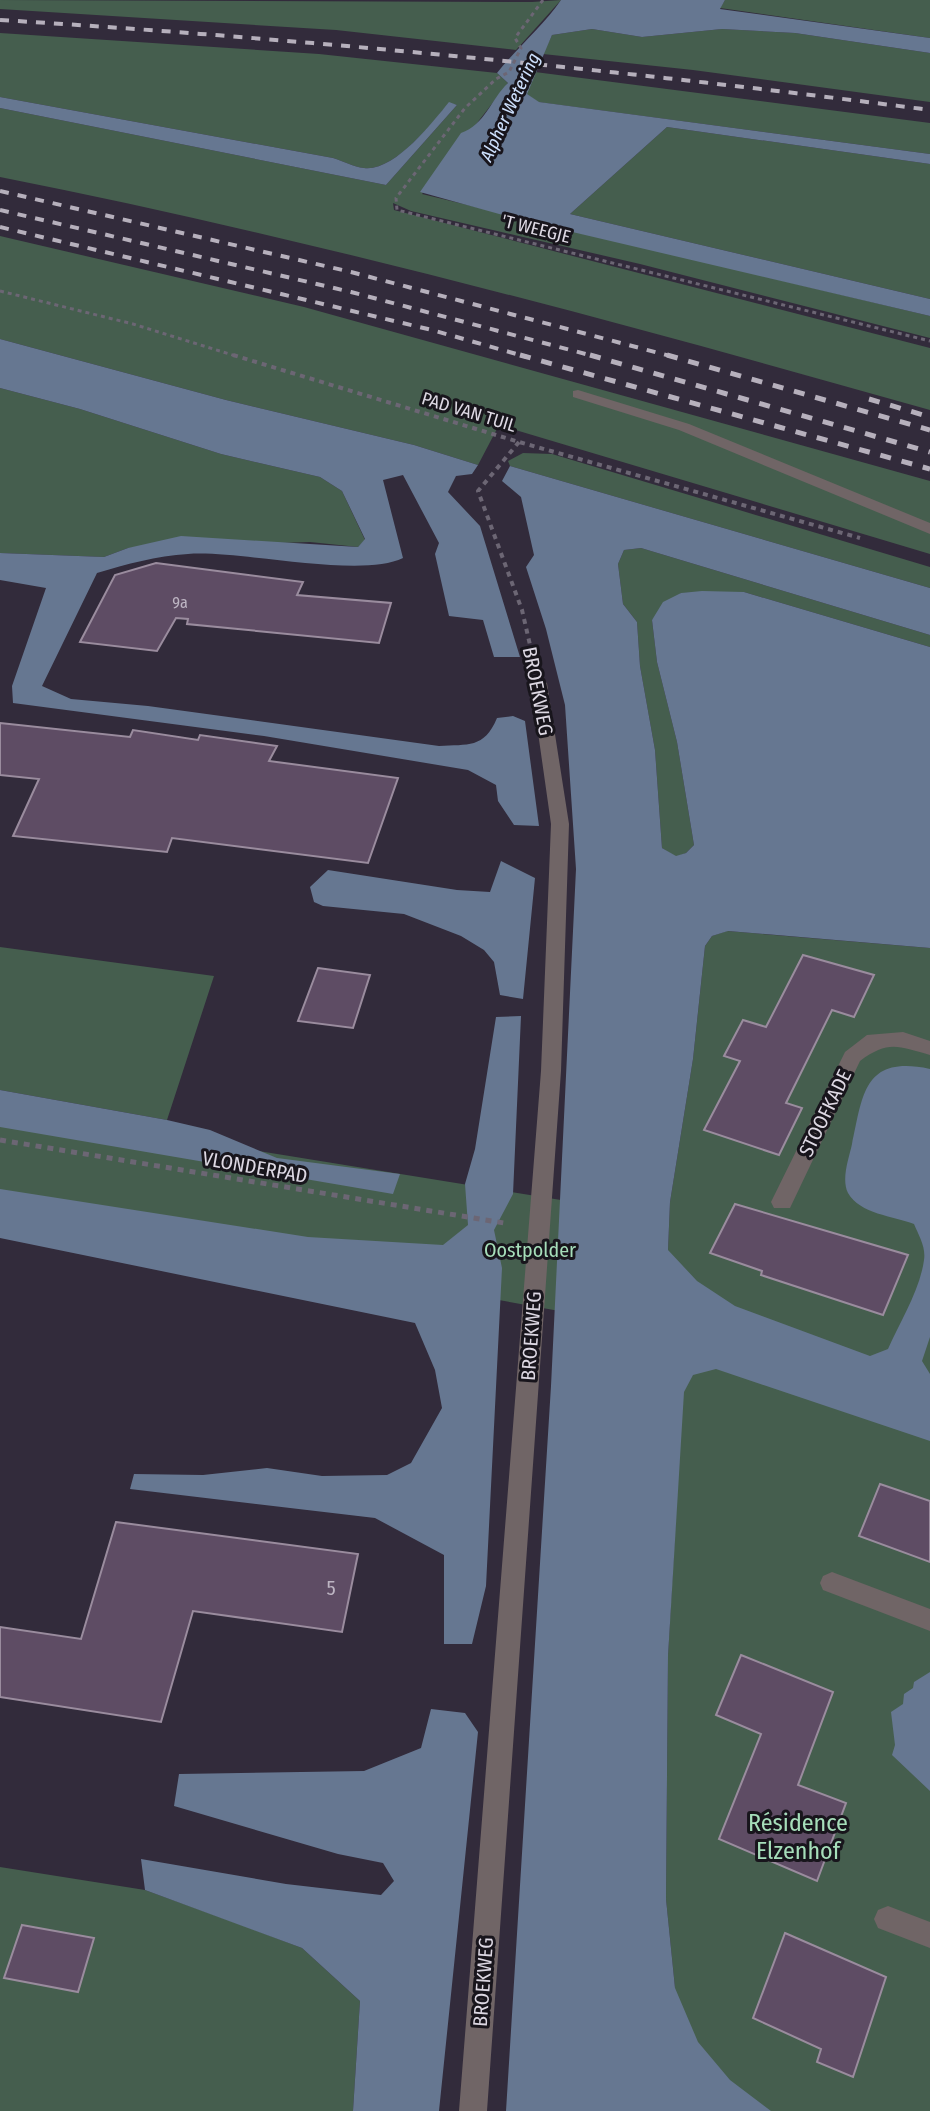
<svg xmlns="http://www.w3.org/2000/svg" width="930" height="2111" font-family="'Fira Sans Condensed',sans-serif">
  <rect width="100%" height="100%" fill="#322b3b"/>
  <!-- green -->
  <path fill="#455e4e" d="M0 0 532 2 561 0 516 50 336 30 0 9Z
    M725 0H930V38L720 8Z
    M592 29 642 37 722 29 795 33 930 53V102L693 70 543 54 552 35Z
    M0 33 319 54 497 73 508 83 422 194 930 316V338L640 264 411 211 393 203 394 210 930 348V410C623 323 313 239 0 177V108L386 185 457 105 449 103C432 123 394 172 364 168 354 167 343 161 333 158L0 97Z
    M535 72 930 123V154L538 102 526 94Z
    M667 127 930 164V299L570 214Z
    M0 236 304 307 930 481V554L499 425 478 465 414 445 226 400 0 339Z
    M0 388 80 409 221 454 320 477 342 491 365 540 358 547 310 542 128 548 104 557 0 553Z
    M523 453 552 454 930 567V588L510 466 508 461Z
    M641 548 930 635V647L744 592 681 593 652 620 657 662 677 742 694 845 686 853 676 857 662 848 655 750 640 666 637 622 623 604 618 564 624 550Z
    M727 931 930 948V2111H662L675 1988 666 1899 668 1656 681 1423 668 1250 670 1202 693 1059 705 946 712 936Z
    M0 947 214 976 167 1120 0 1090Z
    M0 1109 592 1205 587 1316 0 1210Z
    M0 1867 145 1890 247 1927 302 1948 360 2001 353 2111H0Z"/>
  <!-- water -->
  <path fill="#667791" d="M561 0H725L720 9 930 38V53L795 33 722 29 642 37 592 29 552 35 527 94 539 102 930 154V164L667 127 570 214 930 299V316L517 219 420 192 461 133C485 125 491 99 508 83L497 73C516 49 543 26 561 0Z
    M0 97 333 158C343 161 354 167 364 168 394 172 432 123 449 102L457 105 386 185 0 108Z
    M0 339 226 400 414 445 478 465 472 474 456 476 448 492 480 526 520 657H494L483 620 449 616 435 554 439 543 403 475 383 480 403 558C360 579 242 550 188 554 156 556 127 564 97 573L42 686 71 699 148 706 439 746C468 744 484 749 497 718L513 716 525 721 539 826 514 825 498 801 496 785 468 770 264 736 13 703 12 686 46 588 0 580V553L104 557 128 548 181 536 358 547 365 539 342 491 320 477 221 454 80 409 0 388Z
    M510 466 930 588V635L641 548 624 550 618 564 623 604 637 622 640 666 655 750 662 848 676 856 686 853 694 845 677 742 657 662 652 620 663 602 681 593 702 591 744 592 930 647V948L728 931 712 936 705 946 693 1059 670 1202 668 1250 697 1281 735 1306 870 1356 888 1349C900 1322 920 1290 924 1260 926 1247 919 1236 914 1224 893 1216 860 1214 848 1193 841 1179 849 1158 852 1144 863 1094 864 1055 930 1069V1337L922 1361 930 1374V1441L716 1369 693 1375 684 1392 668 1656 666 1899 675 1988 698 2042 730 2080 771 2111H506L551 1386 576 869 565 705 546 629 526 567 534 555 521 497 502 481Z
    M501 861 535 878 523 999 500 995 494 962 484 950 461 936 404 914 323 906 314 902 310 887 328 870 457 890 490 892Z
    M521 1016 513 1194 494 1230 502 1268 486 1586 472 1644H444V1555L375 1518 130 1489 134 1474 203 1475 267 1468 322 1476 387 1475 411 1463 442 1408 435 1370 415 1323 0 1238V1189L308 1237 443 1245 468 1225 465 1184 475 1149 496 1017Z
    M0 1090 167 1120 210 1130 277 1158 400 1174 393 1194 0 1127Z
    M930 1672V1791L892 1755 895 1745 891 1712 903 1704 904 1694 913 1688 914 1682Z
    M431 1709 465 1713 478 1732 439 2111H353L360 2001 302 1948 145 1890 141 1859 286 1884 381 1895 394 1881 383 1863 338 1854 174 1806 179 1774 364 1771 421 1748Z"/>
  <!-- building -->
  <path fill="#5e4c64" stroke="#9a8c9e" stroke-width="2" d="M156 563 303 582 297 595 391 603 379 643 187 624 188 619 176 618 157 651 80 642 115 575Z
    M0 723 130 737 133 730 198 740 200 735 277 746 269 761 398 778 368 863 172 838 167 852 13 836 39 779 0 775Z
    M803 955 874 975 854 1017 832 1010 786 1103 802 1108 779 1155 704 1130 740 1061 724 1056 743 1020 766 1027Z
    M318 968 370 975 353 1028 298 1021Z
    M735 1204 908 1255 883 1315 761 1275 762 1271 710 1253Z
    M880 1484 930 1501V1562L859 1536Z
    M116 1522 358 1554 342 1632 193 1611 161 1722 0 1697V1627L81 1639Z
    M741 1655 833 1692 798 1785 846 1803 817 1881 719 1839 761 1734 716 1715Z
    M22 1925 94 1938 78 1992 4 1978Z
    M785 1933 886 1977 853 2077 817 2062 821 2049 753 2018Z"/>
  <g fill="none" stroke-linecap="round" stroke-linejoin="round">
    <!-- path-far2 -->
    <path stroke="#6c6674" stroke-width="3" stroke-dasharray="4 4" stroke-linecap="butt" d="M543 0 515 38 521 48 509 72 496 79 465 108 396 198 397 210 930 341
      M0 291 133 324 239 357"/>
    <!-- path-far1 -->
    <path stroke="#6c6674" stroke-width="4" stroke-dasharray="5 5" stroke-linecap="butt" d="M233 355 519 442 860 538
      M519 442 478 491 522 610 533 658"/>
    <!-- path -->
    <path stroke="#6c6674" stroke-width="5" stroke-dasharray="6 6" stroke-linecap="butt" d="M0 1140 504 1223"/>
    <!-- lane -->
    <path fill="#706566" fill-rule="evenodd" d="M578 390 689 424 930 523V534L679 430 573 397V391Z
      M903 1032 930 1041V1055C898 1046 888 1040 860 1061L790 1208H774L771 1202 845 1052 867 1035Z
      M832 1572 930 1609V1631L823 1590 820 1583 823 1576Z
      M888 1906 930 1922V1948L878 1928 874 1919 878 1910Z"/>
    <!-- street -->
    <path fill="#706566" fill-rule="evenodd" d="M539 678 547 683 569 824 561 1071 487 2111H459L541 1071 551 824 531 683Z"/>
    <!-- rail-far1 -->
    <path stroke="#b6b0bc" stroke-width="4" stroke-dasharray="9 9" stroke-linecap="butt" d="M0 20C311 39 621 70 930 110
      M0 191 351 272 674 357
      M0 210 351 292 597 357
      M0 227 432 330 527 357"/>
    <!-- rail -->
    <path stroke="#b6b0bc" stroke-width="5" stroke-dasharray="11 11" stroke-linecap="butt" d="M520 355 930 469
      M590 355 930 452
      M667 355 930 430
      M869 399 930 417"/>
  </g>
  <g text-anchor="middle" stroke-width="6" stroke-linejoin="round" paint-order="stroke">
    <!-- number labels -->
    <g font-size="16" fill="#bdb5c3">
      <text x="180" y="608">9a</text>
    </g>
    <!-- far-water labels -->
    <g font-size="18" font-style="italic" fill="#cee1fe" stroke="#18151c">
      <text transform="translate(510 107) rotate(-65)" y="6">Alpher Wetering</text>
    </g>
    <!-- far-street labels -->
    <g font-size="18" fill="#ddd8e3" stroke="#18151c">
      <text transform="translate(536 229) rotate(14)" y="6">'T WEEGJE</text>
      <text transform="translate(469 412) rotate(17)" y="6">PAD VAN TUIL</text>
    </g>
    <!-- street labels -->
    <g font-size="20" fill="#ddd8e3" stroke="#18151c">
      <text transform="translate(538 691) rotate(79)" y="7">BROEKWEG</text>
      <text transform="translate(825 1113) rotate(-64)" y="7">STOOFKADE</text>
      <text transform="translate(255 1167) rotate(10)" y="7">VLONDERPAD</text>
      <text transform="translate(531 1336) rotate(-86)" y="7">BROEKWEG</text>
      <text transform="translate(483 1982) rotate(-86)" y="7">BROEKWEG</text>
    </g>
    <!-- park labels -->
    <g font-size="20" fill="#a6deba" stroke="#18151c">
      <text x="530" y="1257">Oostpolder</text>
    </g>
    <!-- near-number labels -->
    <g font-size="20" fill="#bdb5c3">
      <text x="331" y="1595">5</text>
    </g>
    <!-- near-park labels -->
    <g font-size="24" fill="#a6deba" stroke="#18151c">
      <text x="798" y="1831">Résidence<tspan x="798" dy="28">Elzenhof</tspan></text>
    </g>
  </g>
</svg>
